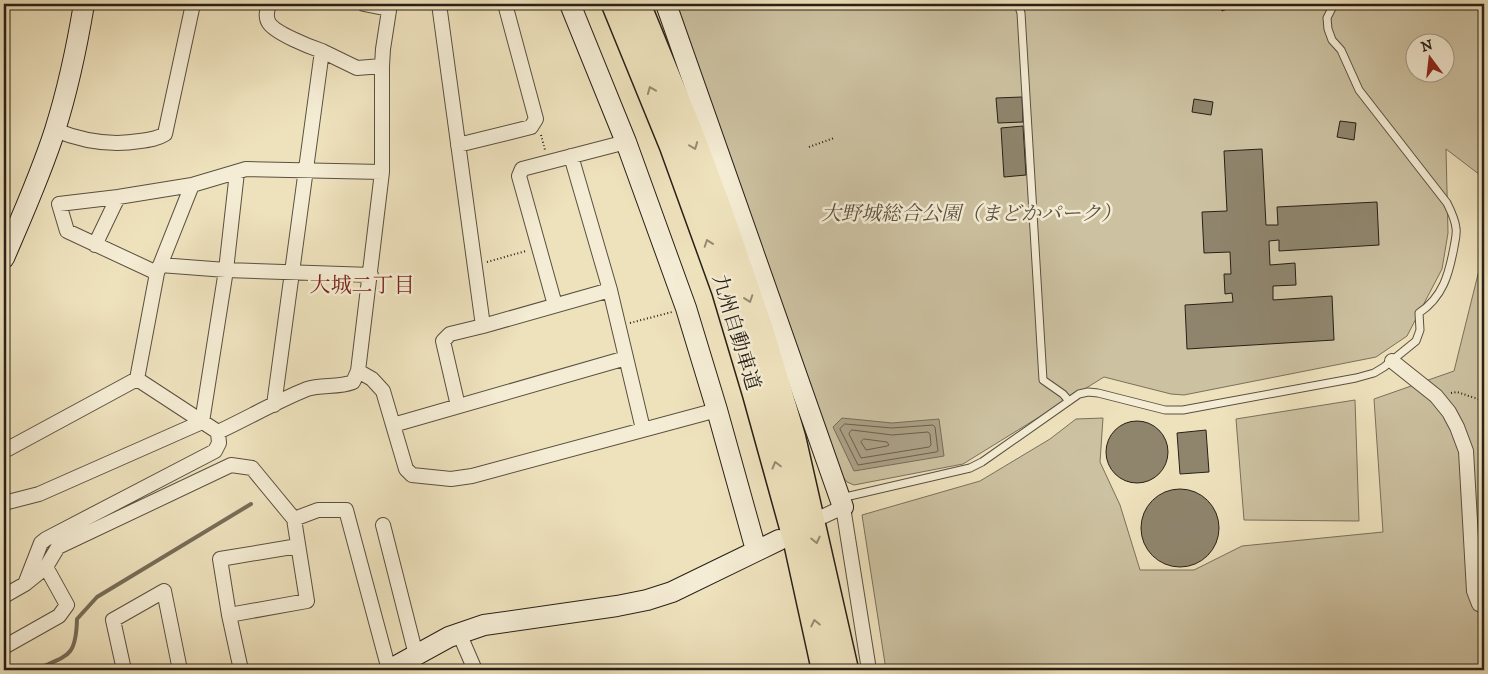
<svg xmlns="http://www.w3.org/2000/svg" width="1488" height="674" font-family="'IM FELL DW Pica','Noto Serif JP',serif">
  <rect width="100%" height="100%" fill="#eee2bd"/>
  <filter id="stains"><feTurbulence type="fractalNoise" baseFrequency=".004" numOctaves="4"/><feColorMatrix values="0 0 0 0 .2 0 0 0 0 .09 0 0 0 0 .02 0 0 0 .5 -.17"/></filter>
  <radialGradient id="worn" r=".72"><stop offset=".6" stop-color="#630" stop-opacity="0"/><stop offset="1" stop-color="#630" stop-opacity=".3"/></radialGradient>
  <!-- green -->
  <path fill="#ccc1a1" stroke="#7a705c" fill-rule="evenodd" d="M673 4H1484V178L1446 149 1448 233 1442 269 1407 336 1376 357 1184 395 1171 394 1104 377 963 464 854 485 847 482 843 477ZM1416 42H1446V72H1416Z
    M1484 250V670H886L862 515 980 481 1050 439 1076 419 1103 418 1100 462 1120 505 1140 570H1194L1242 546 1383 532 1374 399 1454 371Z
    M1355 400 1359 521 1244 520 1236 419Z"/>
  <!-- water -->
  <path fill="#aba085" stroke="#776d59" d="M842 418 892 423 939 419 944 456 854 471 833 427Z"/>
  <g fill="none" stroke-linecap="round" stroke-linejoin="round">
    <!-- shore -->
    <path stroke="#6a604e" stroke-width="1" d="M845 424 892 428 933 425 935 427 938 451 936 452 858 465 840 429Z
      M852 430 892 435 928 432 930 434 931 445 929 447 861 458 849 434Z
      M864 439 887 442 889 445 887 446 866 450 861 442Z"/>
    <!-- stream -->
    <path stroke="#776d59" stroke-width="4" d="M35 670C68 655 76 658 77 619L97 597 251 504"/>
  </g>
  <!-- building -->
  <path fill="#8f856d" stroke="#282017" d="M1219 4H1240L1222 11Z
    M1022 97 1023 122 998 123 996 98Z
    M1194 99 1213 102 1211 115 1192 112Z
    M1340 121 1356 123 1354 140 1337 137Z
    M1023 126 1026 175 1004 177 1001 128Z
    M1262 149 1266 225H1278L1277 207 1377 202 1379 245 1279 251V240L1269 241 1270 265 1295 263 1296 285 1273 286V300L1332 296 1334 340 1187 349 1185 305 1233 302 1232 293 1225 294 1224 274H1231L1230 252 1204 253 1202 212 1227 211 1224 151Z
    M1106 452a31 31 0 1 1 62 0a31 31 0 1 1-62 0Z
    M1206 430 1209 472 1180 474 1177 433Z
    M1141 528a39 39 0 1 1 78 0a39 39 0 1 1-78 0Z"/>
  <g fill="none" stroke-linecap="round" stroke-linejoin="round">
    <defs>
      <path id="lane" d="M1018 4 1021 13 1043 380 1063 394 1069 401
        M841 498 970 468 982 462 1079 394 1088 392 1098 393 1165 410H1183L1356 378 1374 373 1384 367 1416 341 1420 330 1419 313C1443 297 1449 274 1454 247 1455 241 1457 234 1456 228 1455 219 1451 211 1447 203L1359 90 1341 50 1332 40 1328 29 1327 18 1334 4"/>
      <path id="street" d="M269 4C267 10 265 17 269 23 275 33 310 47 322 51
        M364 4 389 9
        M439 4 483 326
        M382 66 383 49 390 4
        M55 130C82 141 110 146 140 141 149 140 157 139 165 134L193 4
        M458 145 531 127 536 119 505 4
        M571 156 610 290 643 429
        M192 185 157 273 137 379 218 432C248 418 277 401 307 389 321 384 338 388 353 382L358 371 382 172V66L357 68 322 51 274 405
        M95 245 118 197
        M160 265 226 270 371 275
        M157 273 67 231 59 204 118 197 192 185 246 169 382 172
        M555 305 519 176 522 169 626 142
        M1392 361 1436 396 1449 412 1457 427 1466 451 1474 591 1479 604 1484 606
        M358 371 372 379 383 391 406 469 412 475 451 479 472 476 717 410
        M458 406 443 341 450 334 483 326 610 290
        M202 422 226 270 237 172
        M393 425 626 358
        M4 451 137 379
        M4 503 39 494 202 422
        M824 516 843 507 869 670
        M294 519 318 510H346L389 670
        M383 525 416 655
        M46 567 58 547 231 465 252 468 294 519 307 601 229 615
        M25 584 41 543 46 539 215 451 219 443 218 432
        M4 596 25 584 46 567 67 605 59 616 4 647
        M459 633 475 670
        M124 670 113 620 164 591 180 670
        M241 670 229 615 220 559 298 546"/>
      <path id="secondary" d="M570 4 626 142 686 308 717 410 756 550
        M666 4 843 507
        M4 258C22 216 41 174 55 130 68 89 77 46 84 4
        M389 670 449 637 484 625 617 606 647 600 672 592 779 540"/>
      <path id="highway" d="M615 4 673 146 725 290 756 394 797 542 825 670
        M637 4 692 139 720 214 761 333 792 437 845 670"/>
    </defs>
    <!-- lane casing -->
    <use href="#lane" stroke="#5a5040" stroke-width="9"/>
    <!-- street casing -->
    <use href="#street" stroke="#5a5040" stroke-width="16"/>
    <!-- secondary casing -->
    <use href="#secondary" stroke="#282017" stroke-width="22"/>
    <!-- highway casing -->
    <use href="#highway" stroke="#282017" stroke-width="29"/>
    <!-- path -->
    <path stroke="#282017" stroke-width="2" stroke-dasharray="1 2.5" stroke-linecap="butt" d="M541 135 545 150
      M809 147 834 138
      M487 262 526 251
      M630 323 672 312
      M1451 393 1457 392 1484 401"/>
    <!-- lane -->
    <use href="#lane" stroke="#f4ecd4" stroke-width="7"/>
    <!-- street -->
    <use href="#street" stroke="#f4ecd4" stroke-width="14"/>
    <!-- secondary -->
    <use href="#secondary" stroke="#f4ecd4" stroke-width="20"/>
    <!-- highway -->
    <use href="#highway" stroke="#eee2bd" stroke-width="26"/>
  </g>
  <!-- one-way arrows -->
  <defs><path id="oneway-chevron" d="M-2-3.5L2.5 0L-2 3.5" fill="none" stroke-width="1.6" stroke-linecap="round" stroke-linejoin="round" transform="scale(1.25)"/></defs>
  <g stroke="#958b72">
    <use href="#oneway-chevron" transform="translate(651 90) rotate(-112)"/>
    <use href="#oneway-chevron" transform="translate(694 146) rotate(69)"/>
    <use href="#oneway-chevron" transform="translate(708 243) rotate(-109)"/>
    <use href="#oneway-chevron" transform="translate(749 299) rotate(71)"/>
    <use href="#oneway-chevron" transform="translate(776 465) rotate(-105)"/>
    <use href="#oneway-chevron" transform="translate(816 540) rotate(77)"/>
    <use href="#oneway-chevron" transform="translate(815 623) rotate(-102)"/>
  </g>
  <g text-anchor="middle" stroke-width="5" stroke-linejoin="round" paint-order="stroke">
    <!-- park labels -->
    <g font-size="20" font-style="italic" fill="#595040" stroke="#f4ecd4">
      <text x="971" y="220">大野城総合公園（まどかパーク）</text>
    </g>
    <!-- street labels -->
    <g font-size="20" fill="#282017" stroke="#f4ecd4">
      <text transform="translate(737 332) rotate(73)" y="7">九州自動車道</text>
    </g>
    <!-- neighbourhood labels -->
    <g font-size="21" fill="#7a1f14" stroke="#f4ecd4">
      <text x="362" y="292">大城二丁目</text>
    </g>
  </g>
  <!-- margin -->
  <rect width="1488" height="674" fill="none" stroke="#eee2bd" stroke-width="20"/>
  <rect x="5" y="5" width="1478" height="664" fill="none" stroke="#282017" stroke-width="2.5"/>
  <rect x="10" y="10" width="1468" height="654" fill="none" stroke="#282017"/>
  <!-- north arrow -->
  <g transform="translate(1430 58) rotate(345)"><circle r="24" fill="#f4ecd4" stroke="#a29a88"/>
  <path d="M0-4L9 19L0 12L-9 19Z" fill="#8f2418"/>
  <text y="-8" font-size="14" font-weight="bold" text-anchor="middle" fill="#282017">N</text>
  </g>
  <rect width="100%" height="100%" filter="url(#stains)"/>
  <rect width="100%" height="100%" fill="url(#worn)"/>
</svg>
